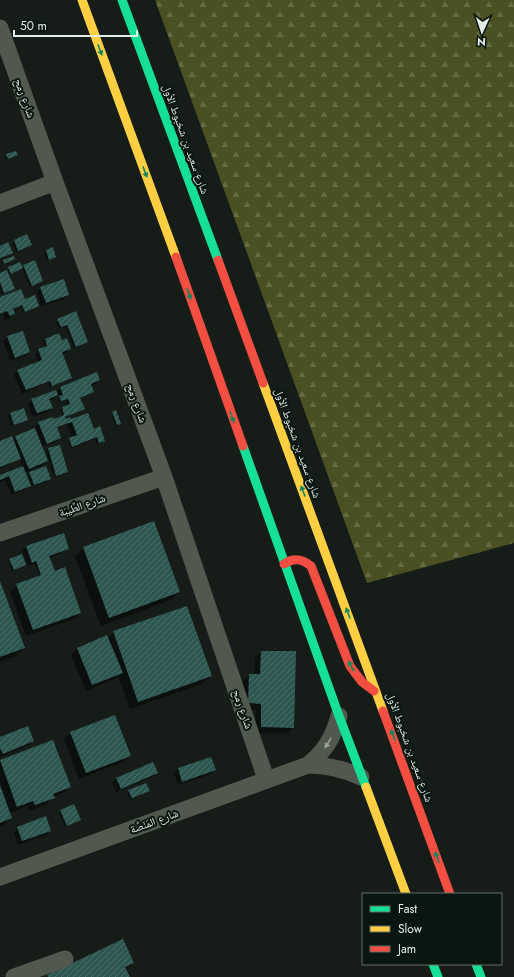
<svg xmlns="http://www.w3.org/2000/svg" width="514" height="977" font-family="Jost,'Noto Naskh Arabic',sans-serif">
  <defs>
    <pattern id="forest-firs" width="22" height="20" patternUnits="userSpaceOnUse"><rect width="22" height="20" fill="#4a5021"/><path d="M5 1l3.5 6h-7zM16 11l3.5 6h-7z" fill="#646a41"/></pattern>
    <pattern id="building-hatch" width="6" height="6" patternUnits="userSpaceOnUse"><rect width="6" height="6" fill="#2e5651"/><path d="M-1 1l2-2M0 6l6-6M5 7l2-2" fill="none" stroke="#4c6f6a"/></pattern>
  </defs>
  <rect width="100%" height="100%" fill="#161d19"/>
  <!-- forest -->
  <path fill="url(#forest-firs)" d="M155 0H514V543L367 583Z"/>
  <!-- shadow -->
  <path fill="#0007" d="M7 155H17L6 160 5 156Z
    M27 236 31 245 16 252 12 243Z
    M46 250 55 257 47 261 44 252Z
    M14 259 2 265 1 263 3 261Z
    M24 265 42 281 30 287 22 268 8 275 13 289 2 294 0 288V274L8 271 9 268H22Z
    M41 288 68 294 64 299 41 306 37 292Z
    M0 298 24 299 38 306 23 313 21 306 13 310 14 314 10 318 5 320 3 314 0 315Z
    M76 313 87 342 74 348 65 326 59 328 56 322Z
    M59 334 61 341 70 348 66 353 62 354 71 378 50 387 48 382 22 394 14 375 18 370 38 362 35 354 39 350 45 347 43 341Z
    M8 337 29 352 25 356 10 361 3 341Z
    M99 380 95 384 90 386 93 392 91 394 80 398 84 409 64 418 65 420 70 419 93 430 104 441 97 444 95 439 71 448 68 441 72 438 67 424 56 428 60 438 56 442 42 447 47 461 43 465 25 473 29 485 25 490 11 495 5 480 0 482V476L23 467 19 459 0 469V442L13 440 16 437 35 429V427L39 423 63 416 60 410 68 406 66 400 59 402 58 395 53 399 49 401 52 408 47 412 33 417 28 404 32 400 56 392 61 387Z
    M113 413 120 424 116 427 111 414Z
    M10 414 27 420 12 426 8 416Z
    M48 449 67 472 65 474 54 477 46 451Z
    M30 473 50 479 48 481 32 486 28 475Z
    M27 547 68 549 49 559 54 572 80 613 74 619 26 636 10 592 17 585 40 577 35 564 28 566 22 551Z
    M84 548 179 592 171 600 101 626 75 556Z
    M9 559 25 565 12 571 8 561Z
    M0 583 24 648 16 656 0 662Z
    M114 632 211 676 202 684 130 709 118 676 115 679 86 691 71 655 78 648 108 638Z
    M261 652 293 728 286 734 255 733 256 710 242 709 243 681 250 675H254L255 658Z
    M70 733 130 756 123 762 79 779 64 739Z
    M0 738 33 741 29 745 0 757Z
    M53 741 70 787 63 793 53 797 47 804 29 811 27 806 9 813 11 818 3 826 0 827V761Z
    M211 758 215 770 211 774 178 785 174 774 178 769Z
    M157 773 152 777 116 792 112 783 116 779Z
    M129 791 146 792 130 799 127 793Z
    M61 811 80 820 65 827 59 813Z
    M18 828 50 830 46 835 18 845 14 832Z
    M122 941 133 963 125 970 129 977H46Z"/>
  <!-- building -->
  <path fill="url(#building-hatch)" d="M16 151 18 155 8 159 6 154Z
    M27 234 32 245 18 251 14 240Z
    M8 242 13 253 0 258V246Z
    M53 247 56 257 49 260 46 250Z
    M14 256 15 259 4 264 3 260Z
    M35 260 43 281 32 286 23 265Z
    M20 262 23 268 11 274 8 267Z
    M7 270 15 289 4 293 0 282V273Z
    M64 279 69 295 46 303 40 287Z
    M21 289 25 299 35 295 39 306 25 312 22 305 13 309 15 314 10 316 7 311 0 314V297Z
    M76 311 88 342 76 347 67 325 61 327 57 319Z
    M23 331 30 352 15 358 7 336Z
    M59 333 62 340 67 338 71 349 62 352 72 378 52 386 50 381 26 390 17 370 42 360 38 349 47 346 45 339Z
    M97 372 100 380 91 384 94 392 80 398 85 409 65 417 66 419 70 417 71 419 88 413 94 429 100 426 105 441 99 443 97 437 72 447 69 438 77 435 72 422 57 427 61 438 47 444 38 422 53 417 54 419 64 415 62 407 70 404 68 399 61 401 59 396 63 395 60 387Z
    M56 390 58 395 49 399 53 408 37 413 31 399Z
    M24 408 28 420 14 425 10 413Z
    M116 410 121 424 117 425 112 412Z
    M35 428 48 461 29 469 15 436Z
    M12 436 21 459 0 467V441Z
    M60 445 68 472 56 476 48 448Z
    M23 466 31 486 15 492 9 476 0 480V475Z
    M46 466 51 479 34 485 29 472Z
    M154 521 180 592 109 618 83 547Z
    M64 533 69 549 49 556 55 571 65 567 81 613 33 630 16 584 41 575 36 561 32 563 26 546Z
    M22 554 26 565 14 570 9 559Z
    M0 581 25 648 0 657Z
    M187 606 212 676 138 702 113 631Z
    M107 635 123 673 92 685 77 648Z
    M261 651H296L294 728 261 727V704L248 703 249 674H260Z
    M115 715 131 756 86 773 70 732Z
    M28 726 34 741 3 754 0 748V737Z
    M53 740 71 787 53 794 55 798 35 805 33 801 17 807 0 760Z
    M211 757 216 770 182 782 178 768Z
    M153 762 158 773 121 789 116 778Z
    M146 783 150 791 132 798 128 790Z
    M0 785 12 818 0 823Z
    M74 804 81 820 67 826 60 810Z
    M46 816 51 831 22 841 17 827Z
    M123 939 134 963 125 967 130 977H48L47 975Z"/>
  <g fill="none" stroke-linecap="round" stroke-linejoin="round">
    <!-- street -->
    <path stroke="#51594f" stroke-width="17" d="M0 28 55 182 164 477 266 779
      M0 203 55 182
      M0 533 164 477
      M308 765C327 765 344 769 361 777
      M0 877 308 765C325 751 333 738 339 716
      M14 977 65 959"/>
    <!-- fast -->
    <path stroke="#16e098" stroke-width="9" d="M122 0 218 260
      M243 446 339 716 366 787
      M433 964 438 977
      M476 964 481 977"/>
    <!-- slow -->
    <path stroke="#ffcf43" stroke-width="9" d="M82 0 176 257
      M263 383 383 711
      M366 787 406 894"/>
    <!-- jam -->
    <path stroke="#f24e42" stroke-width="9" d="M176 257 243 446
      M218 260 263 383
      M284 564C294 557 302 559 311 566L350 666 362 682 374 691
      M383 711 450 894"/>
  </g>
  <!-- one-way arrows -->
  <defs><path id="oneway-solid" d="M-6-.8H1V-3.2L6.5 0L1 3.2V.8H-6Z"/></defs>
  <g fill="#11855b">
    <use href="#oneway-solid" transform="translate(100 50) rotate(70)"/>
    <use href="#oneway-solid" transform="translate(145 172) rotate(70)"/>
    <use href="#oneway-solid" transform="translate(189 294) rotate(71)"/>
    <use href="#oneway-solid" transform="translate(232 417) rotate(71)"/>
    <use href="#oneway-solid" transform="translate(303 491) rotate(-110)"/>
    <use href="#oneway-solid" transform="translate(348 613) rotate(-110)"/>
    <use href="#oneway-solid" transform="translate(351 666) rotate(-119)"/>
    <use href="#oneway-solid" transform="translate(393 735) rotate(-110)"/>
    <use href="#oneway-solid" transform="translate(437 857) rotate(-110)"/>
  </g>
  <use fill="#9aa39c" href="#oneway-solid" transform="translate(328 743) rotate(122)"/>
  <g text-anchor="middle" stroke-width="4" stroke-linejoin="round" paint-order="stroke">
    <!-- street labels -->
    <g font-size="11" fill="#e4ede8" stroke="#0a1610">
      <text transform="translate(25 98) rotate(70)" y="4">شارع رمح</text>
      <text transform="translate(186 139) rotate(70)" y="4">شارع سعيد بن شخبوط الأول</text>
      <text transform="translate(137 403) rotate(70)" y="4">شارع رمح</text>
      <text transform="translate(298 443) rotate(70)" y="4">شارع سعيد بن شخبوط الأول</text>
      <text transform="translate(82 505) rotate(-19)" y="4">شارع الطِّيبَة</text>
      <text transform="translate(243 709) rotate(71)" y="4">شارع رمح</text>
      <text transform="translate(410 747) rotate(70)" y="4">شارع سعيد بن شخبوط الأول</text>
      <text transform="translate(154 821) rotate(-20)" y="4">شارع المَنَصَّة</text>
    </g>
  </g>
  <!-- legend -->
  <rect x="362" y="893" width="140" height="72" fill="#0a1610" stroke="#616c66"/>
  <rect x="370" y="906" width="20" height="6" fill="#16e098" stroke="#616c66"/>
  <text x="398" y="913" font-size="12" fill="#e4ede8">Fast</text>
  <rect x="370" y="926" width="20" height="6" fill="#ffcf43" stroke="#616c66"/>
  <text x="398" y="933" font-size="12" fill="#e4ede8">Slow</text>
  <rect x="370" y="946" width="20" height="6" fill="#f24e42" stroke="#616c66"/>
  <text x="398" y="953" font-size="12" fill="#e4ede8">Jam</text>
  <!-- north arrow -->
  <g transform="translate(482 32) rotate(183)" stroke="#0a1610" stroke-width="3" paint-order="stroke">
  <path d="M0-3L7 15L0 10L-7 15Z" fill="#e4ede8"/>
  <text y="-6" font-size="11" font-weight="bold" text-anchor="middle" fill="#e4ede8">N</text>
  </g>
  <!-- scale -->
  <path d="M14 30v6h123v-6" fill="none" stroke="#e4ede8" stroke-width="2"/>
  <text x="20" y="30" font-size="12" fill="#e4ede8" stroke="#0a1610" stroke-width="3" paint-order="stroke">50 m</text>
</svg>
